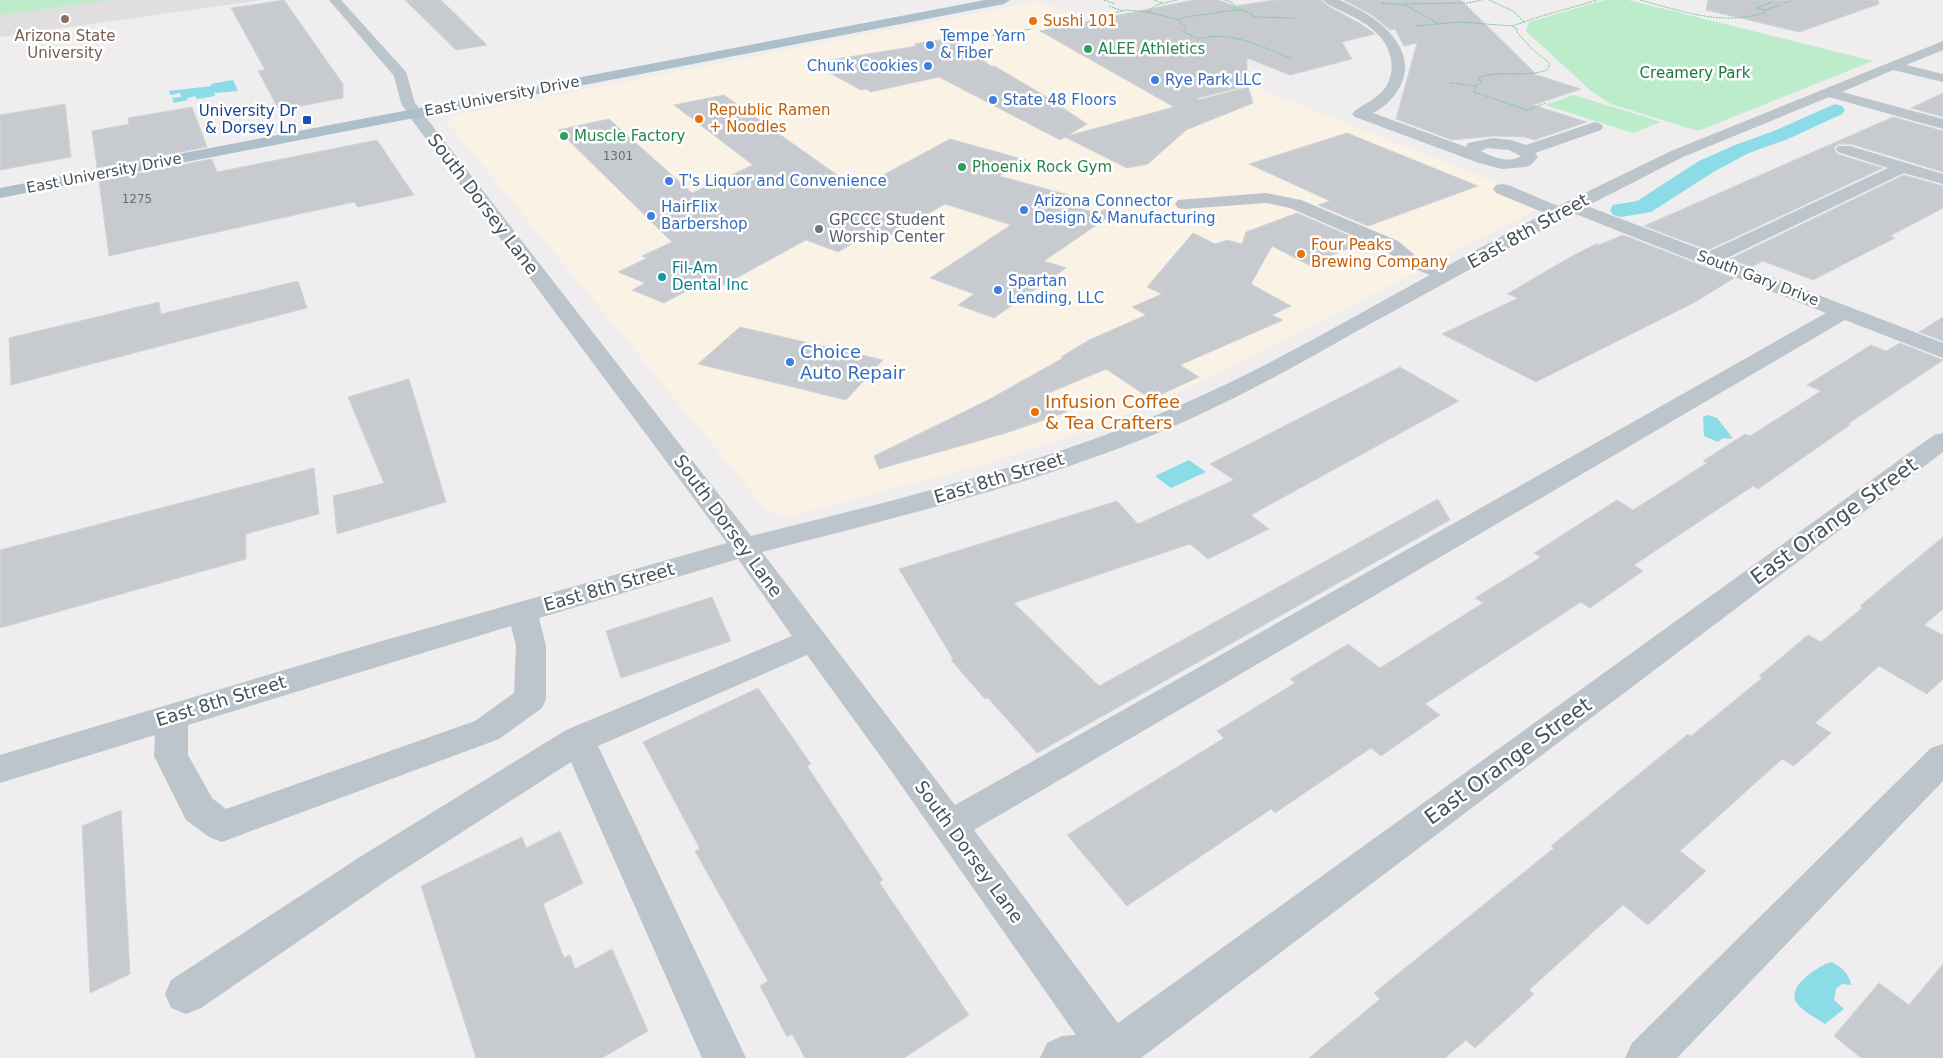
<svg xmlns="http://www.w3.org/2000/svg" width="1943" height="1058" font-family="'DejaVu Sans',sans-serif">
  <rect width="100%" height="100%" fill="#efeded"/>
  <!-- commercial -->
  <path fill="#faf2e5" d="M1038 1 1548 203 1274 346 1218 374 1137 410 1061 439 985 464 796 515 785 516 775 513 764 507 447 122 448 120 459 114Z"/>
  <!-- education -->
  <path fill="#e0dede" d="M0 0H261L0 37Z"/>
  <!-- green -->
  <path fill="#bcecca" d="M0 0H110L0 15Z
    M1605 0H1628L1873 61 1698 131 1611 104 1591 91 1526 31 1529 22Z
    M1574 95 1661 122 1633 133 1545 105Z"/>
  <!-- water -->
  <path fill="#8bdce7" d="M233 80 238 91 214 93 215 96 197 99 195 96 187 98 188 100 174 103 172 98 181 97 180 93 170 95 169 91 211 86V84Z
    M1708 415 1717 418 1732 437V439L1723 438 1718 442 1704 436 1703 417Z
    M1189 460 1206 472 1171 488 1155 476Z
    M1832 962C1842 968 1849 973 1851 985L1842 984 1836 989 1834 1000 1844 1009 1825 1024C1816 1018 1802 1011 1796 1002 1787 986 1819 965 1832 962Z"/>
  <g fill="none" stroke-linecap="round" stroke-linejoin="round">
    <!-- canal -->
    <path fill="#8bdce7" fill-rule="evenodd" d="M1835 104 1842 106 1845 110 1842 114 1788 139 1749 153 1715 171 1651 212 1621 217 1613 215 1610 210 1613 205 1637 201 1699 161 1735 145 1774 131Z"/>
  </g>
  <!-- building -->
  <path fill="#c7cacf" stroke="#d1d4d8" d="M284 0 343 84V98L279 110 258 71 265 70 231 8Z
    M405 0H441L487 45 456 50Z
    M1193 0H1218L1235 6 1274 0H1321L1328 6 1361 24 1375 34 1342 42 1352 59 1290 75 1247 58V86L1198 98V100L1248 87 1253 103 1186 130 1148 164 1127 168 1065 137 1060 140 939 77 871 92 866 89 861 90 817 66 822 65 818 62 917 46 914 44 952 38 991 66H994L1042 94 1087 124 1067 136 1174 107 1040 31Z
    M1344 0H1461L1537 75 1581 89 1533 105 1587 122 1534 140 1525 137 1493 136 1452 140 1396 119 1417 43 1404 46 1395 29 1390 30 1372 15Z
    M1708 0H1878L1879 4 1799 32 1706 10Z
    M1943 93V117L1911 108Z
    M724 95 857 189 950 139 1026 160 999 176 1076 197 1066 204 1093 212 1090 214 1111 208 1114 213 1044 261 1066 268 994 318 958 305 974 294 930 278 1011 225 945 204 887 237 872 232 838 252 806 240 720 287 705 281 664 303 632 290 645 283 618 272 647 258 642 256 672 242 558 130 609 119 692 193 753 165 674 105Z
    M65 104 71 157 0 170V115Z
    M192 107 207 147 97 168 92 131 129 124 128 118Z
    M1893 117 1943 131V172L1851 144H1838L1834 148 1837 154 1883 168 1708 250 1644 226Z
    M1347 133 1478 186 1368 226 1318 205 1330 201 1249 164Z
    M377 140 414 195 358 207 354 202 109 256 99 181 212 159 217 172Z
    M1904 175 1943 186V208L1890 236 1895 238 1813 280 1763 261 1752 267 1730 259Z
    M1297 213 1364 242 1309 265 1272 246 1251 284 1291 306 1272 315 1283 320 1180 365 1199 377 1151 399 1106 369 1044 395 1067 412 1006 433 879 469 874 456 988 400 1063 358 1061 357 1089 340 1146 315 1132 307 1162 294 1147 287 1193 233 1215 244 1227 240 1242 244 1246 232Z
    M1623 235 1734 278 1697 301 1536 382 1442 334 1518 298 1507 294 1572 256 1596 244 1599 245Z
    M298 281 307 308 11 385 9 338 159 302 161 314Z
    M1943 317V341L1919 332Z
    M740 327 883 360 846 400 698 364Z
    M1900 343 1943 360 1848 424 1850 425 1758 489 1753 486 1634 565 1643 571 1590 608 1581 602 1425 704 1440 715 1381 756 1371 748 1275 813 1271 809 1127 906 1067 835 1224 738 1217 731 1295 683 1290 679 1348 644 1380 668 1483 603 1475 598 1541 557 1534 553 1617 500 1633 510 1707 463 1703 461 1745 434 1750 436 1821 391 1807 385 1871 345 1886 351Z
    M1400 367 1459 401 1251 515 1269 529 1208 559 1190 544 1014 603 1099 686 1438 499 1450 520 1037 753 988 698 985 699 951 660 953 659 899 569 1117 501 1138 524 1234 480 1210 464Z
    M409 379 446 502 337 534 333 496 384 483 348 397Z
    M314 468 319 514 246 534V559L0 628V550Z
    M1943 537V609L1924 625 1943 635V679L1927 694 1879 666 1815 723 1831 733 1794 766 1782 759 1680 851 1706 871 1648 925 1623 905 1529 990 1534 994 1475 1048 1466 1040 1445 1058H1309L1380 999 1374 993 1554 848 1551 846 1688 734 1691 736 1762 678 1759 676 1808 635 1821 642 1862 608 1860 606Z
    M712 597 731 641 621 678 606 631Z
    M758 688 811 764 807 766 883 880 879 882 969 1015 904 1058H805L792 1034 787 1037 760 986 768 981 695 851 700 849 643 742Z
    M121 810 130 974 90 993 82 826Z
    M560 831 583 883 543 904 564 958 570 955 575 969 612 949 648 1031 602 1058H476L421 886 522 837 526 848Z
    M1943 964V1058H1861L1834 1036 1879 983 1909 1005Z"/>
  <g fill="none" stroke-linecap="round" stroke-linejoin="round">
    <!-- path -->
    <path stroke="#76c898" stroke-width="1" stroke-dasharray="2 1" stroke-linecap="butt" d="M1104 0 1115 4
      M1154 0 1162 3
      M1177 0 1156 5 1148 12 1179 20
      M1225 0 1233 3 1236 10H1243L1253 15 1252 17 1295 18
      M1489 0 1513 11 1524 22C1548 13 1573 8 1597 0
      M1640 0C1682 11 1723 27 1766 12L1764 10
      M1772 2 1756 8 1764 10 1781 5
      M1382 3 1405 5 1439 24
      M1784 3 1793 0
      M1403 4 1468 3 1482 0
      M1109 6 1123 11
      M1236 10 1186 17 1179 20 1186 28 1184 32 1198 39C1231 30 1259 46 1290 58
      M1096 17 1126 10 1148 12
      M1524 22 1512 26 1517 29V32L1532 49 1548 62 1550 64 1547 70C1525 78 1501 69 1479 78L1481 82 1475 87 1474 92 1527 110 1546 103
      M1416 26 1459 22 1512 26
      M942 38H952L958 41 1031 29
      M1450 83 1476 86"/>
    <!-- minor -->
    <path fill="#bbc5cb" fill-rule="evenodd" d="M329 0H341L406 72 415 103 421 111 751 536C893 501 1036 466 1171 409 1260 372 1345 321 1430 275L1402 264 1384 249 1290 208 1266 203 1184 209 1178 208 1175 204 1178 200 1266 193 1301 200 1398 241 1416 256 1445 267 1545 213 1496 193 1493 189 1496 185 1502 184 1508 185 1558 206 1671 151 1943 41V50L1906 65 1943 74V82L1893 70 1842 92 1943 119V129L1829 97 1683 157 1587 206 1708 252 1888 168 1838 152 1836 149 1838 146H1850L1943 174V184L1904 173 1725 259 1943 343V358L1845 320 974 830 1118 1023 1934 435 1943 433V452L1141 1058H1040L1047 1043 1062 1036 1076 1035 894 775 807 655 598 746 746 1058H702L571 762 389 879 201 1008 186 1014 171 1008 165 994 171 980 363 855 566 730 792 636 738 559 539 618 546 646V699L542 708 499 739 222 842 209 837 186 820 154 756 155 735 0 783V755L368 645 727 543 409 116 401 103 394 76ZM1573 213 1826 313 955 805 762 552C906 515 1054 480 1190 419 1248 393 1304 361 1359 330 1431 291 1501 252 1573 213ZM511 626 516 646 514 693 475 721 226 809 212 798 188 755V725Z
      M1323 0C1328 0 1334 0 1339 0 1346 2 1353 7 1360 10 1389 26 1419 56 1398 90 1392 100 1383 108 1373 113L1466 147 1468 143 1493 138 1511 140 1526 145 1595 122 1601 124 1603 127 1601 130 1535 153 1538 157 1531 165 1525 167 1502 169 1479 163 1355 117 1352 114C1359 105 1376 101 1385 88 1392 78 1393 66 1390 55 1384 32 1359 19 1339 10 1334 7 1327 5 1323 0ZM1487 148 1509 150 1521 156C1509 164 1492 157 1481 151Z
      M1943 744V781L1677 1058H1625L1632 1043 1931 748Z"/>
    <!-- major -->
    <path fill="#adbfcb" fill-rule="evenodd" d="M985 0H1010L1004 4 0 198V188Z"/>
  </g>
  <!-- markers -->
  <circle fill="#8d6e63" stroke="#fff" stroke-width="2" cx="65" cy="19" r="5"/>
  <g fill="#e8710a" stroke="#fff" stroke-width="2">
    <circle cx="1033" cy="21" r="5"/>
    <circle cx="699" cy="119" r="5"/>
    <circle cx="1301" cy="254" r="5"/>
    <circle cx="1035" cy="412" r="5"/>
  </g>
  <g fill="#3f7fe0" stroke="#fff" stroke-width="2">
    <circle cx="930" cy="45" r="5"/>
    <circle cx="928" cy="66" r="5"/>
    <circle cx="1155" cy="80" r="5"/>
    <circle cx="993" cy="100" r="5"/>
    <circle cx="669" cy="181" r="5"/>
    <circle cx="1024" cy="210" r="5"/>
    <circle cx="651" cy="216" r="5"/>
    <circle cx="998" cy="290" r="5"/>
    <circle cx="790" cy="362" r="5"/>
  </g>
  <g fill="#2e9e5b" stroke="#fff" stroke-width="2">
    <circle cx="1088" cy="49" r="5"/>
    <circle cx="564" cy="136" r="5"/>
    <circle cx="962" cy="167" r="5"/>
  </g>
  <rect fill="#1a4fb4" stroke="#fff" stroke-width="2" x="302" y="115" width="10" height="10" rx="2.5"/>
  <circle fill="#6b7280" stroke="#fff" stroke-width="2" cx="819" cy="229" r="5"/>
  <circle fill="#0f9aa8" stroke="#fff" stroke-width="2" cx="662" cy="277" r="5"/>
  <g text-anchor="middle" stroke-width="5" stroke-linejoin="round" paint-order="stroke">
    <!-- far-number labels -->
    <g font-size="12" fill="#667076">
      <text x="618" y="160">1301</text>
      <text x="137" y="203">1275</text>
    </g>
    <!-- far-food labels -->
    <g font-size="15" fill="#c56008" stroke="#fff" text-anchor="start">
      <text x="1043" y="26">Sushi 101</text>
      <text x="709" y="115">Republic Ramen<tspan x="709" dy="17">+ Noodles</tspan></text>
      <text x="1311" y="250">Four Peaks<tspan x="1311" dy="17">Brewing Company</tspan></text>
    </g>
    <!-- far-education labels -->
    <g font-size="15" fill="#785e54" stroke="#fff">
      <text x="65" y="41">Arizona State<tspan x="65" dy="17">University</tspan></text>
    </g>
    <!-- far-shop labels -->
    <g font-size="15" fill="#366cbe" stroke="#fff" text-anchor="start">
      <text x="940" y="41">Tempe Yarn<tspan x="940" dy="17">&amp; Fiber</tspan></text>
      <text x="918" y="71" text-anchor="end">Chunk Cookies</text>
      <text x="1165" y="85">Rye Park LLC</text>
      <text x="1003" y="105">State 48 Floors</text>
      <text x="679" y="186">T's Liquor and Convenience</text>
      <text x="1034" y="206">Arizona Connector<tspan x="1034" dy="17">Design &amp; Manufacturing</tspan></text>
      <text x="661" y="212">HairFlix<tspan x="661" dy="17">Barbershop</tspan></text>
      <text x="1008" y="286">Spartan<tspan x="1008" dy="17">Lending, LLC</tspan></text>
    </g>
    <!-- far-leisure labels -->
    <g font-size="15" fill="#27864d" stroke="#fff" text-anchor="start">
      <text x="1098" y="54">ALEE Athletics</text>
      <text x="574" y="141">Muscle Factory</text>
      <text x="972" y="172">Phoenix Rock Gym</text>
    </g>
    <!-- far-park labels -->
    <g font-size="15" fill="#1b7640" stroke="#fff">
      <text x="1695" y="78">Creamery Park</text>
    </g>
    <!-- far-street labels -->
    <g font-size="15" fill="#465259" stroke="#fff">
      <text transform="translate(502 96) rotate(-11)" y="5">East University Drive</text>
      <text transform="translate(104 173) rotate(-11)" y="5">East University Drive</text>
      <text transform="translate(1758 278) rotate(21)" y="5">South Gary Drive</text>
    </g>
    <!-- far-transit labels -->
    <g font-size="15" fill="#164399" stroke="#fff" text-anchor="end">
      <text x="297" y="116">University Dr<tspan x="297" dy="17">&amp; Dorsey Ln</tspan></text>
    </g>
    <!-- far-worship labels -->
    <g font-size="15" fill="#5b616d" stroke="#fff" text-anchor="start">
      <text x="829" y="225">GPCCC Student<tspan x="829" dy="17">Worship Center</tspan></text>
    </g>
    <!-- far-culture labels -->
    <g font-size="15" fill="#0d838f" stroke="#fff" text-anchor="start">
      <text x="672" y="273">Fil-Am<tspan x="672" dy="17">Dental Inc</tspan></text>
    </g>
    <!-- street labels -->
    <g font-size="18" fill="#465259" stroke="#fff">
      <text transform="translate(483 204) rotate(53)" y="6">South Dorsey Lane</text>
      <text transform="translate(1528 231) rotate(-29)" y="6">East 8th Street</text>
      <text transform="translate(999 478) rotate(-17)" y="6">East 8th Street</text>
      <text transform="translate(728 526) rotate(54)" y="6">South Dorsey Lane</text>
      <text transform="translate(609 587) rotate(-16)" y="6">East 8th Street</text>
      <text transform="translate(221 701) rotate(-17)" y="6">East 8th Street</text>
      <text transform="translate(969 852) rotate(54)" y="6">South Dorsey Lane</text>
    </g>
    <!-- shop labels -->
    <g font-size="18" fill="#366cbe" stroke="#fff" text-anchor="start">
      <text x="800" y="358">Choice<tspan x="800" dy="21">Auto Repair</tspan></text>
    </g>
    <!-- food labels -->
    <g font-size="18" fill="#c56008" stroke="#fff" text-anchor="start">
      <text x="1045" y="408">Infusion Coffee<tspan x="1045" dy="21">&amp; Tea Crafters</tspan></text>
    </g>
    <!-- near-street labels -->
    <g font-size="21" fill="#465259" stroke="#fff">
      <text transform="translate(1834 521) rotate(-36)" y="7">East Orange Street</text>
      <text transform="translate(1508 761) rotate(-36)" y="7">East Orange Street</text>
    </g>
  </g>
</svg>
